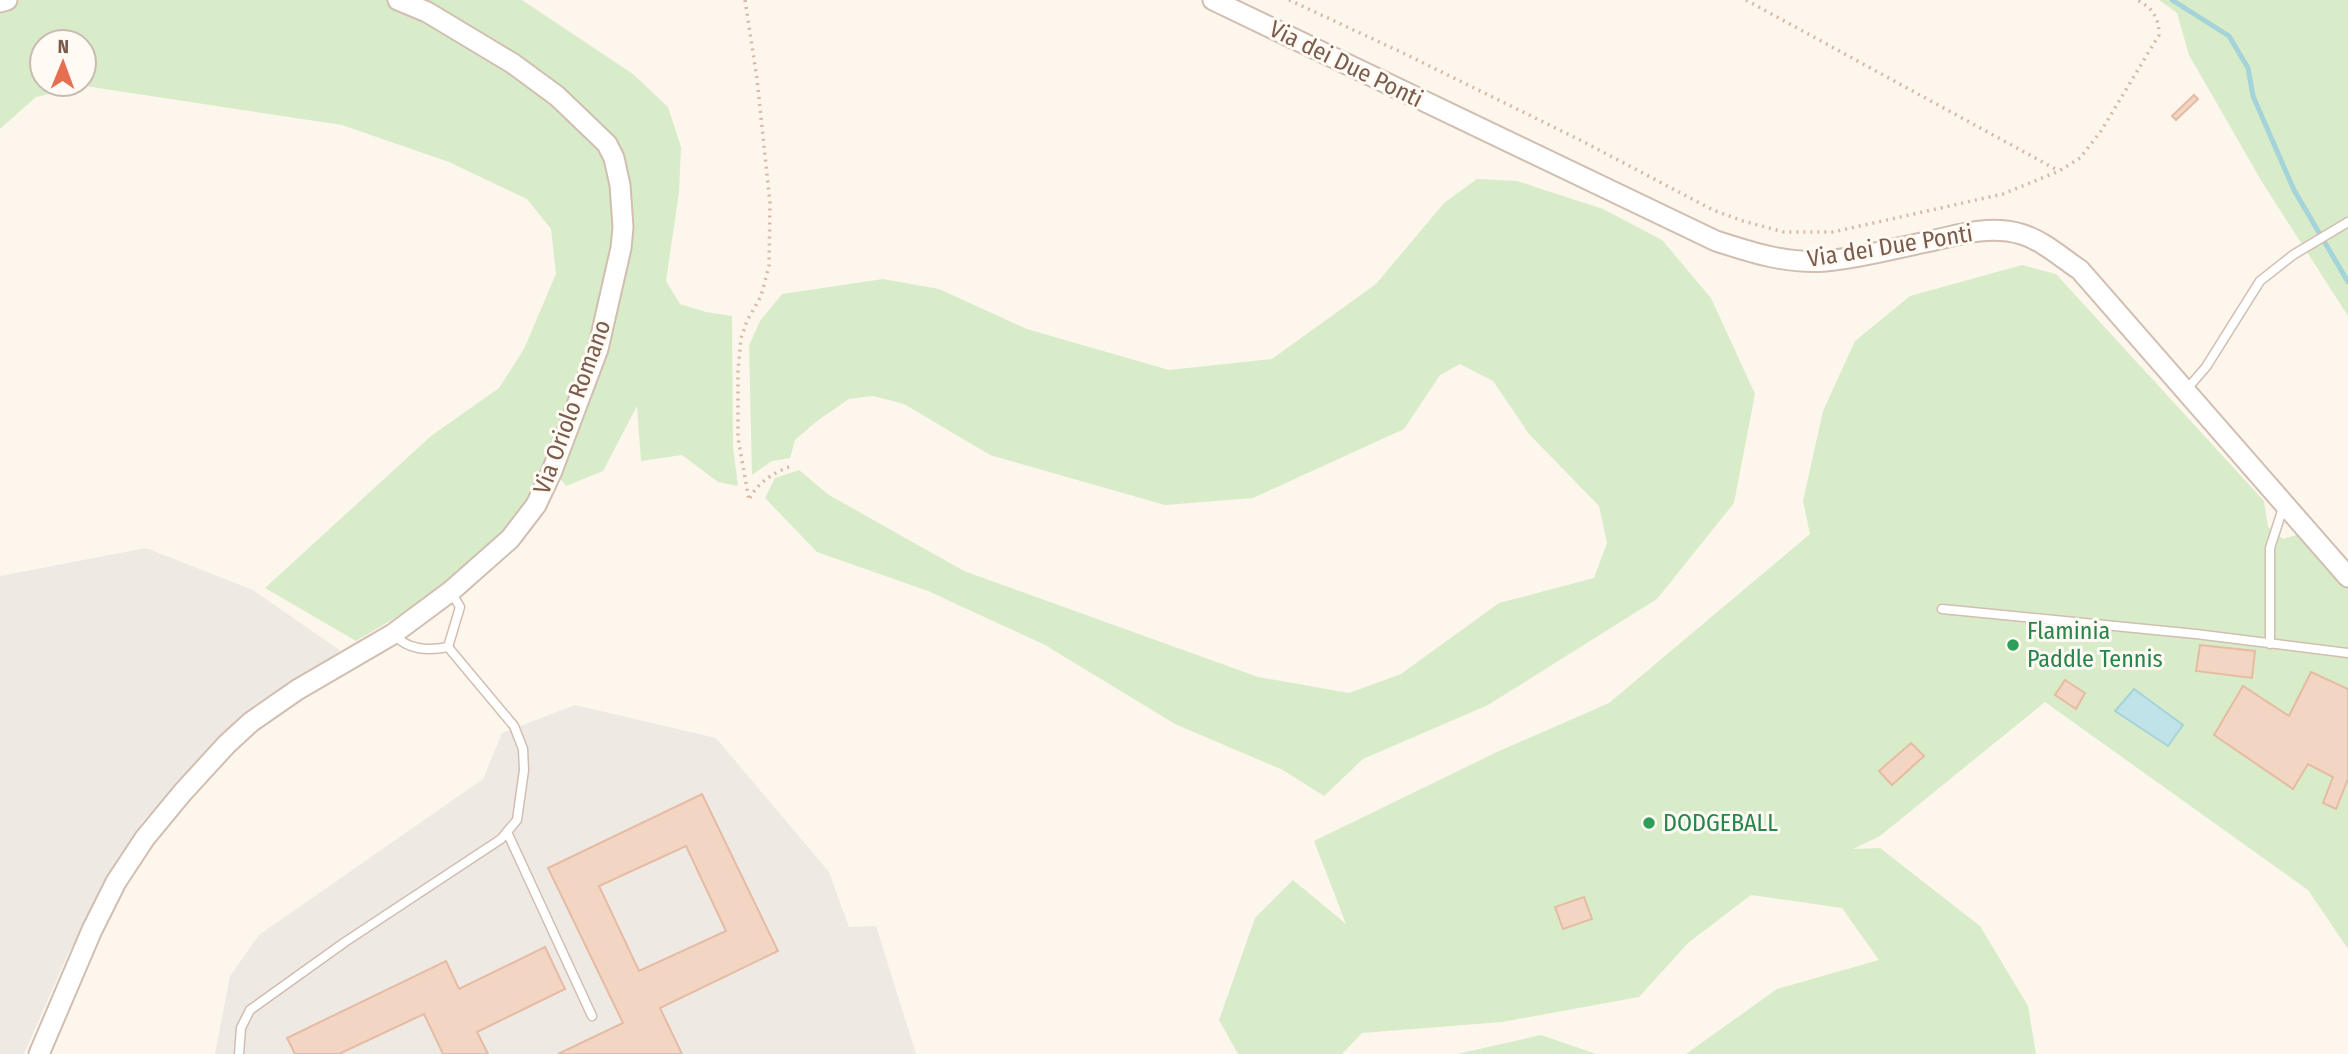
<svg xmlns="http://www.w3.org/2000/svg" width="2348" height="1054" font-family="'Fira Sans Condensed',sans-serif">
  <rect width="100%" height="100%" fill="#fdf6ec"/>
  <!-- industrial -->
  <path fill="#efe9e4" d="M146 548 253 590 341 651 247 714 142 822 68 954 24 1054H0V576Z
    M575 705 716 738 829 872 849 927 876 926 916 1054H215L230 976 259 935 483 779 502 733Z"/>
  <!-- green -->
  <path fill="#d8ecc9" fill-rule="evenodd" d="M0 0H522L633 74 668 107 681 147 679 192 666 281 680 304 706 312 732 316 733 447 738 486 718 482 682 455 641 461 637 406 603 471 566 486 546 460 523 508 502 532 425 600 356 641 265 588 431 436 499 388 524 349 556 274 551 229 527 199 449 162 342 125 85 86 36 97 0 129ZM42 42H84V84H42Z
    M2159 0H2348V316L2262 182 2189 55 2177 13Z
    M1477 179 1517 181 1603 209 1662 240 1711 298 1755 394 1734 503 1657 599 1488 705 1363 759 1324 796 1283 770 1175 724 1045 645 928 591 817 552 765 498 775 478 799 470 829 495 964 571 1258 677 1349 693 1401 674 1499 603 1594 578 1607 543 1599 506 1529 434 1493 381 1460 364 1440 375 1404 429 1253 498 1165 505 990 455 904 404 873 396 849 399 817 421 795 440 790 458 772 461 752 475 749 346 760 321 782 294 883 279 939 289 1027 329 1169 370 1272 359 1376 284 1444 203Z
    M2022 265 2056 274 2264 501 2268 527 2283 539 2300 534 2348 587V949L2308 890 2045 702 1880 836 1853 849 1880 848 1980 926 2028 1006 2036 1054H1686L1777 989 1879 960 1842 908 1751 895 1688 943 1639 997 1502 1022 1362 1033 1342 1054H1238L1219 1020 1255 918 1293 880 1346 924 1314 841 1497 752 1609 703 1810 534 1803 501 1823 411 1855 341 1910 296Z
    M1541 1035 1596 1054H1622H1457Z"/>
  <!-- water -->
  <path fill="#bfe3e8" stroke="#a5d3da" stroke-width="2" d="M2134 689 2183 725 2168 746 2115 711Z"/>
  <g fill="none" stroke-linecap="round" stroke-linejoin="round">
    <!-- stream -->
    <path stroke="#a5d3da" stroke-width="5" d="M2172 0 2229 36 2248 68 2253 96 2294 190 2348 282"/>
  </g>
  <!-- building -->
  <path fill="#f3d5c3" stroke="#e6bba3" stroke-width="2" fill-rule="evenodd" d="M2194 95 2198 99 2176 120 2172 116Z
    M2200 645 2255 651 2252 678 2196 671Z
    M2311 672 2348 689V779L2336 809 2323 803 2333 777 2308 764 2293 789 2214 735 2243 686 2289 716Z
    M2065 680 2085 693 2076 709 2055 695Z
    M1911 743 1924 756 1892 785 1879 771Z
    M702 794 778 951 660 1008 682 1054H558L623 1023 548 868ZM686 846 726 931 639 971 599 886Z
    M1584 897 1592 919 1563 929 1555 907Z
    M545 947 565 989 477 1032 488 1054H443L424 1014 339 1054H295L287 1038 446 961 459 989Z"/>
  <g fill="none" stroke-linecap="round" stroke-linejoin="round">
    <defs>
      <path id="service" d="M2186 390 2206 367 2260 281 2293 255 2348 222
        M1942 609 2196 634 2348 653
        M393 634C408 650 427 651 448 647L460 607 451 592
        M2270 644V548L2284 505
        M507 832 592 1016
        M239 1054 241 1028 250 1010 345 942 501 839 517 820 524 770 523 749 514 726 448 647"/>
      <path id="tertiary" d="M1213 0 1716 241C1753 253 1787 264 1826 261 1861 258 1896 248 1931 241 1960 234 1991 225 2021 234 2042 240 2062 258 2080 270L2348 577
        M0 2 7 0
        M39 1054 92 930 116 882 145 838 183 792 227 744 251 722 297 690 393 634 451 591 510 539 536 505 552 471 598 349 621 248 623 227 620 185 614 158 607 144 557 96 512 63 427 12 398 0"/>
    </defs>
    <!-- service casing -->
    <use href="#service" stroke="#d1beb0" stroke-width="11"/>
    <!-- tertiary casing -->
    <use href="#tertiary" stroke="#d1beb0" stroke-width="23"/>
    <!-- path -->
    <path stroke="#d9b8a5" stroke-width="3.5" stroke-dasharray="2 5" stroke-linecap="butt" d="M745 0 757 79 770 203 769 266 761 296 747 321 741 338 738 371V438L749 500
      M1289 0 1401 52 1582 141 1713 210 1743 221 1784 232H1833L2003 194 2059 171 2080 158 2101 131 2159 35C2159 18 2153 8 2137 0
      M1746 0 2059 171
      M750 498C758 482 775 472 791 466"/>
    <!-- service -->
    <use href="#service" stroke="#fff" stroke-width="8"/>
    <!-- tertiary -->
    <use href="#tertiary" stroke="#fff" stroke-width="19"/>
  </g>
  <!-- markers -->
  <g fill="#2e9e5b" stroke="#fffaf3" stroke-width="2.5">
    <circle cx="2013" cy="645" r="7"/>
    <circle cx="1649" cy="823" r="7"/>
  </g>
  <g text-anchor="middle" stroke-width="6" stroke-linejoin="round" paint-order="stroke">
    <!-- street labels -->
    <g font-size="24" fill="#7a5c4d" stroke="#fffaf3">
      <text transform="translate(1346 64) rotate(26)" y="8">Via dei Due Ponti</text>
      <text transform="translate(1890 246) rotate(-9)" y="8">Via dei Due Ponti</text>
      <text transform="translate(572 407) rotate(-70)" y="8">Via Oriolo Romano</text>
    </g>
    <!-- leisure labels -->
    <g font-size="24" fill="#27864d" stroke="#fffaf3" text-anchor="start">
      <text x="2027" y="639">Flaminia<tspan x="2027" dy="28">Paddle Tennis</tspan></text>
      <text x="1663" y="831">DODGEBALL</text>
    </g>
  </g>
  <!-- north arrow -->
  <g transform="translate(63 63) rotate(1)"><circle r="33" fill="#fffaf3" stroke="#cabbb1" stroke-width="2"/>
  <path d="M0-5L12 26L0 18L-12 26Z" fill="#e76f51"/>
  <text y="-10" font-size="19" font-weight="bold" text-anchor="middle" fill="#7a5c4d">N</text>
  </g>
</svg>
